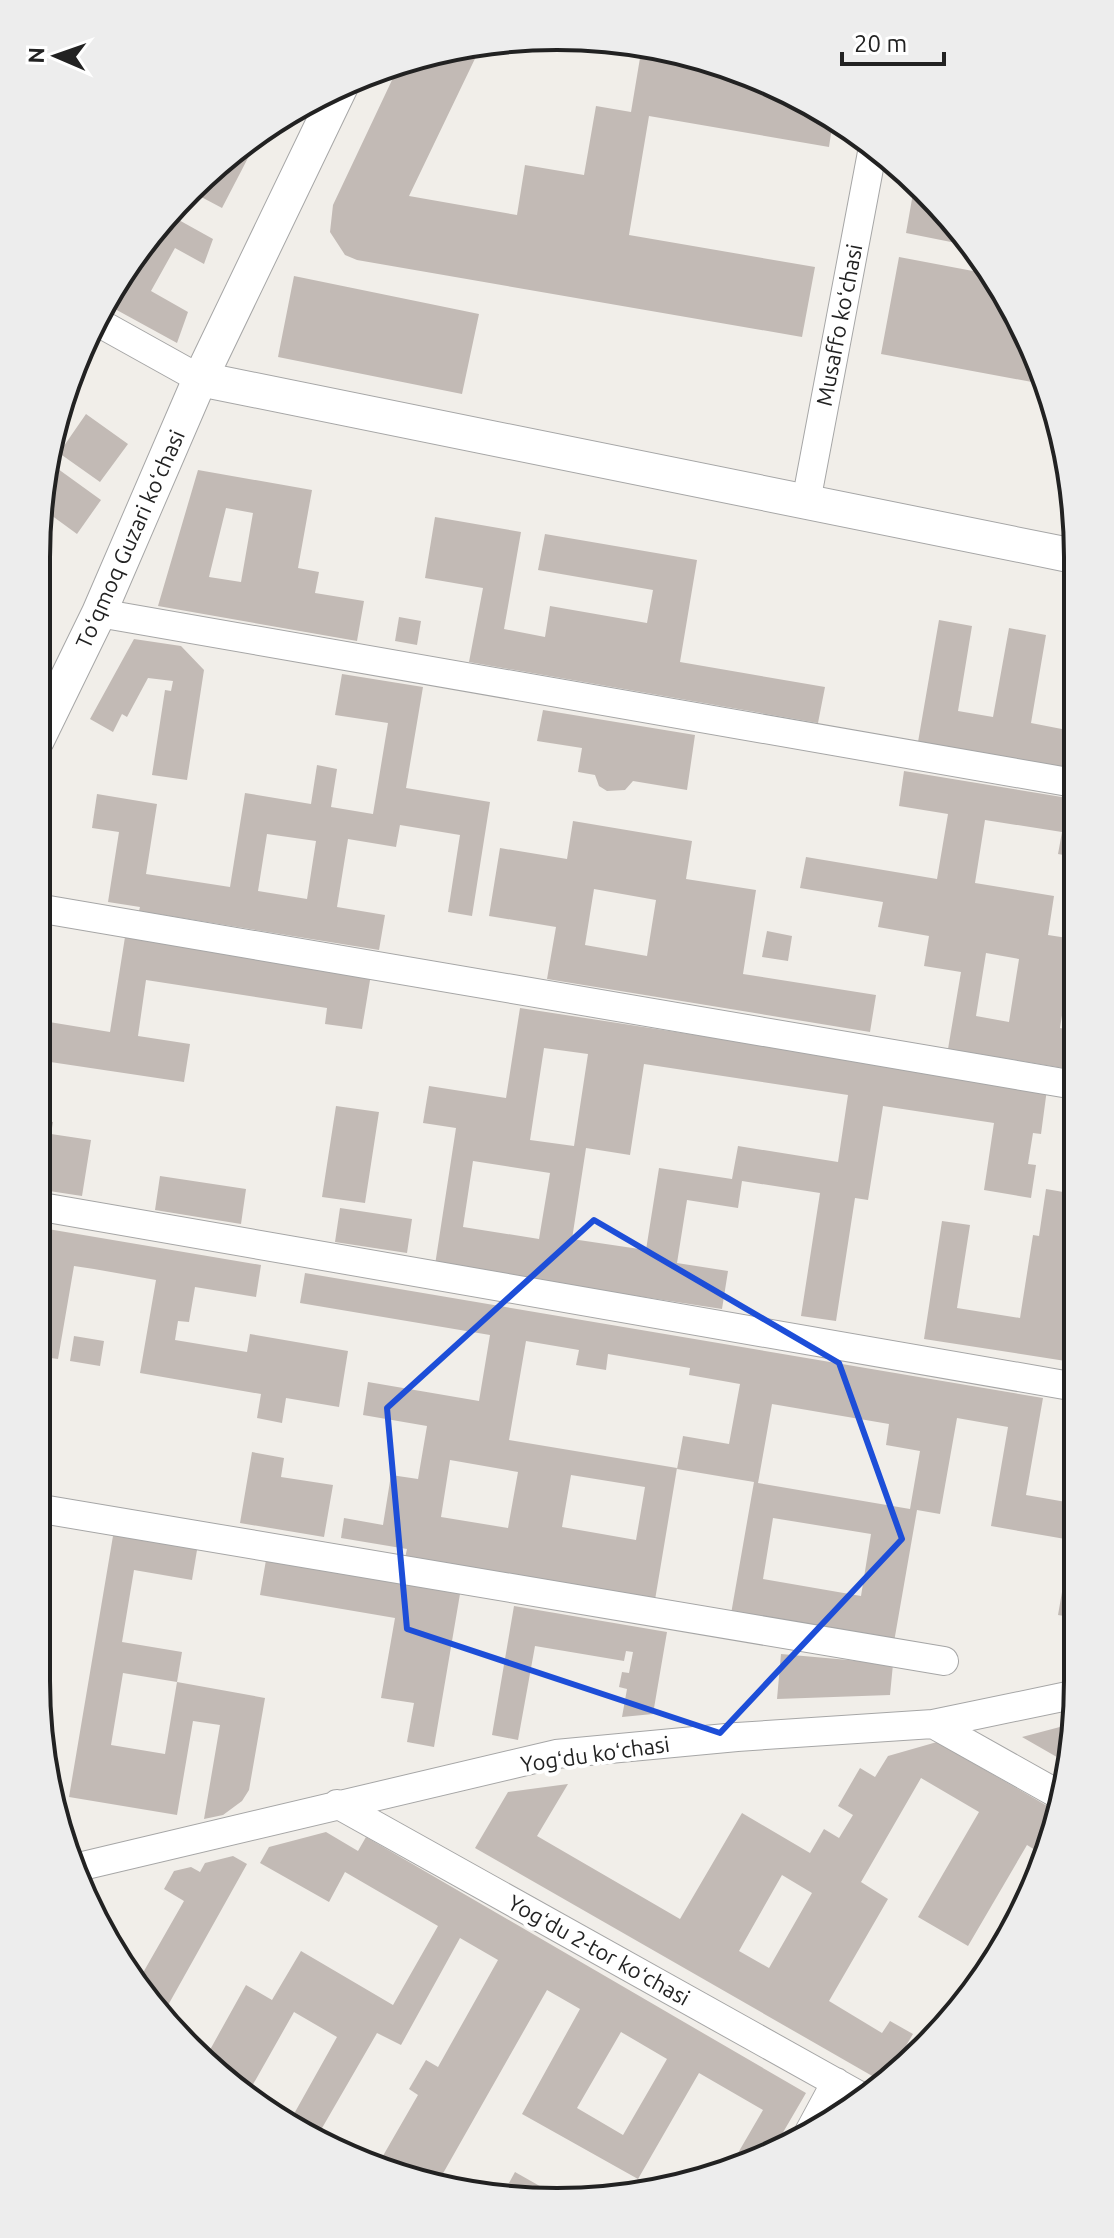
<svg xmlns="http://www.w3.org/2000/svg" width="1114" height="2238" font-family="Ubuntu,sans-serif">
  <rect width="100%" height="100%" fill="#f1eee9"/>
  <!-- building -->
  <path fill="#c2bab5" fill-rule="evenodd" d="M483 42 409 196 517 215 525 165 584 175 596 106 631 112 642 46 691 54 787 90 833 120 829 147 649 116 629 235 815 267 802 337 357 260 345 255 330 232 333 205 401 61Z
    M262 131 222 208 190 191 213 166Z
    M915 182 971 246 906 233Z
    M168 214 213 239 204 264 175 248 151 291 188 312 177 343 104 303 143 240Z
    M899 257 994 275 1048 385 881 354Z
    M294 276 479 314 462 394 278 357Z
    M86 414 128 444 100 482 59 453Z
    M47 461 101 500 77 534 40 507Z
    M198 470 312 490 298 568 319 572 315 593 364 601 357 641 158 606ZM226 508 253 513 241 582 209 577Z
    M435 517 521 532 504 629 545 637 550 606 647 623 653 590 538 570 545 534 697 560 680 662 825 687 818 723 469 662 483 588 425 578Z
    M399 617 421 621 417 645 395 641Z
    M939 620 972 626 958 711 993 717 1009 628 1046 635 1031 723 1067 730 1074 696V769L918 742Z
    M134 639 181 646 204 670 187 780 152 775 165 690 171 691 173 681 148 678 127 717 122 714 113 732 90 719Z
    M342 674 423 687 406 788 490 802 472 916 448 912 460 835 400 825 396 847 348 839 337 907 385 915 379 950 139 911 140 907 108 902 119 832 92 828 97 794 157 804 146 874 230 887 245 793 311 804 317 765 337 769 331 807 373 814 388 723 335 715ZM267 834 316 841 307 899 258 891Z
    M543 710 695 735 687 790 633 781 625 790 607 791 599 786 595 775 578 772 582 748 537 741Z
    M904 771 1074 799 1075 857 1058 854 1062 832 985 820 975 883 1054 896 1048 935 1074 939 1060 1028 1075 1031V1070L948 1049 961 972 924 966 929 936 878 927 883 902 800 888 806 857 937 879 948 814 899 806ZM986 953 1019 959 1009 1022 976 1016Z
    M573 821 692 841 686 879 756 890 743 974 876 995 870 1032 547 979 556 927 489 916 500 848 567 859ZM594 889 656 900 647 956 585 945Z
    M767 931 792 936 788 961 762 957Z
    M125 937 371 974 362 1029 325 1024 327 1008 146 980 138 1036 190 1044 184 1082 37 1060V1020L110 1032Z
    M520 1008 1047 1089 1041 1134 1033 1133 1028 1164 1036 1165 1031 1198 984 1190 994 1123 883 1106 868 1200 855 1198 836 1321 801 1316 820 1193 742 1181 738 1208 687 1200 677 1263 728 1271 722 1309 435 1265 456 1128 423 1123 429 1086 506 1098ZM544 1048 588 1054 574 1146 530 1140ZM644 1064 848 1095 838 1162 738 1146 732 1179 659 1168 646 1250 572 1239 586 1148 630 1155ZM473 1161 550 1173 539 1239 463 1227Z
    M336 1106 379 1112 365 1203 322 1197Z
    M37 1119 53 1122 51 1134 91 1140 82 1196 36 1189Z
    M160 1176 246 1189 241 1224 155 1210Z
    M1046 1189 1075 1194 1076 1340 1072 1362 924 1339 942 1221 970 1225 957 1308 1020 1318 1033 1235 1039 1236Z
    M340 1208 412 1219 407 1253 335 1242Z
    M36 1227 261 1265 256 1297 195 1287 189 1322 178 1321 175 1340 247 1352 250 1334 348 1351 339 1407 286 1398 282 1423 257 1418 261 1394 140 1373 156 1280 94 1269 74 1266 58 1359 36 1356Z
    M305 1273 1043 1398 1026 1495 1066 1502 1076 1450 1077 1618 1058 1615 1071 1540 991 1526 1008 1427 957 1418 940 1514 917 1510 894 1642 731 1614 754 1482 677 1469 683 1436 729 1444 740 1384 689 1375 690 1368 608 1354 606 1370 576 1365 579 1350 526 1341 509 1440 677 1468 655 1600 405 1558 407 1549 341 1538 344 1518 383 1525 391 1475 418 1479 427 1426 363 1415 368 1382 479 1401 490 1335 300 1303ZM772 1404 889 1424 886 1445 920 1451 910 1509 758 1483ZM450 1460 518 1472 508 1528 441 1517ZM571 1475 645 1487 636 1540 562 1527ZM773 1518 871 1534 861 1596 763 1579Z
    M74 1336 104 1341 100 1366 70 1361Z
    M252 1452 284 1458 281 1477 333 1485 324 1537 240 1523Z
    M114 1530 198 1544 192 1580 134 1570 122 1642 182 1652 177 1682 123 1673 111 1745 165 1754 177 1682 265 1698 249 1790 242 1801 223 1815 204 1819 220 1725 193 1721 177 1815 69 1797Z
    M266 1560 460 1594 434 1747 407 1742 414 1703 381 1698 395 1618 260 1595Z
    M514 1606 667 1632 653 1714 622 1717 627 1689 619 1687 622 1672 629 1673 633 1652 626 1651 624 1661 535 1646 518 1740 492 1735Z
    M781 1654 893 1664 890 1695 777 1699Z
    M1075 1723 1069 1764 1022 1737Z
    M937 1742 1061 1814 1045 1856 1027 1845 968 1946 918 1917 979 1812 921 1778 861 1882 888 1899 829 2001 882 2033 890 2021 913 2034 888 2076 881 2081 475 1848 508 1792 568 1784 537 1836 680 1919 742 1813 810 1853 824 1829 839 1838 853 1815 838 1806 860 1768 875 1777 888 1756ZM782 1875 812 1893 769 1968 739 1951Z
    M326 1832 358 1851 366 1837 806 2093 771 2153 731 2165 763 2110 699 2073 638 2179 522 2114 580 2009 547 1990 437 2184 380 2161 418 2095 409 2089 426 2060 438 2067 498 1960 460 1938 401 2045 377 2033 318 2135 268 2114 255 2100 290 2121 337 2037 294 2012 247 2095 206 2057 246 1985 272 2000 301 1951 393 2005 438 1926 345 1872 329 1902 260 1863 269 1847ZM621 2032 667 2059 623 2135 577 2108Z
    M233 1856 247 1864 162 2016 144 1999 136 1985 184 1901 164 1889 174 1871 191 1867 200 1872 205 1863Z
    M515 2172 545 2189 541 2195 503 2194Z
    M638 2179 654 2189 628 2196Z"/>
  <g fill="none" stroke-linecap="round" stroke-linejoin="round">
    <defs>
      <path id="minor" d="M94 320 200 379
        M806 502 873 147
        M99 613 1074 783
        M37 908 1075 1085
        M36 1206 1076 1387
        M36 1508 944 1661
        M933 1724 1063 1797
        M337 1804 860 2096
        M74 1868 556 1754 737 1737 933 1724 1077 1694
        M808 2134 836 2082"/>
      <path id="tertiary" d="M200 379 1074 556
        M37 740 99 613 200 379 341 86"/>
    </defs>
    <!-- minor casing -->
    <use href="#minor" stroke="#a6a6a6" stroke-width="30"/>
    <!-- tertiary casing -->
    <use href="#tertiary" stroke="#a6a6a6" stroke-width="36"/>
    <!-- minor -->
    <use href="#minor" stroke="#fff" stroke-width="28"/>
    <!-- tertiary -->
    <use href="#tertiary" stroke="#fff" stroke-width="34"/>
  </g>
  <!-- marked area -->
  <path fill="none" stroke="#1d4ed8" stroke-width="6" stroke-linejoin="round" d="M594 1220 839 1363 902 1539 720 1733 407 1629 387 1408Z"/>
  <g text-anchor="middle" stroke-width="8" stroke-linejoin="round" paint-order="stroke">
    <!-- street labels -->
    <g font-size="22" fill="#222" stroke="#fff">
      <text transform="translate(839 325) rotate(-79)" y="8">Musaffo koʻchasi</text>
      <text transform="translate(130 539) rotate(-66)" y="8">Toʻqmoq Guzari koʻchasi</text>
      <text transform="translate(595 1754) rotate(-8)" y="8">Yogʻdu koʻchasi</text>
      <text transform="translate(599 1950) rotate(29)" y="8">Yogʻdu 2-tor koʻchasi</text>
    </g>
  </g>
  <!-- crop -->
  <path d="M0 0H1114V2238H0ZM557 50H557A507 507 0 0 1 1064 557V1681A507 507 0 0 1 557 2188H557A507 507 0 0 1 50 1681V557A507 507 0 0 1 557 50Z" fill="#ededed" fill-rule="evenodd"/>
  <path fill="none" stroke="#222" stroke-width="4" d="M557 50H557A507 507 0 0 1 1064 557V1681A507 507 0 0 1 557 2188H557A507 507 0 0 1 50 1681V557A507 507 0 0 1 557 50Z"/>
  <!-- north arrow -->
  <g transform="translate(56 56) rotate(272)" stroke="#ffffff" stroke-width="6" paint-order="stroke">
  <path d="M0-6L14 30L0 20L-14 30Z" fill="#222222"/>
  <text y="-12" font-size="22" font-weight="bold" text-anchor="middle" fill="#222222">N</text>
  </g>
  <!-- scale -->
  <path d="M842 52v12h102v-12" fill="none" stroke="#222222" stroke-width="4"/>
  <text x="854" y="52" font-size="24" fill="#222222" stroke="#ffffff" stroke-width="6" paint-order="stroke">20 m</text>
</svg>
